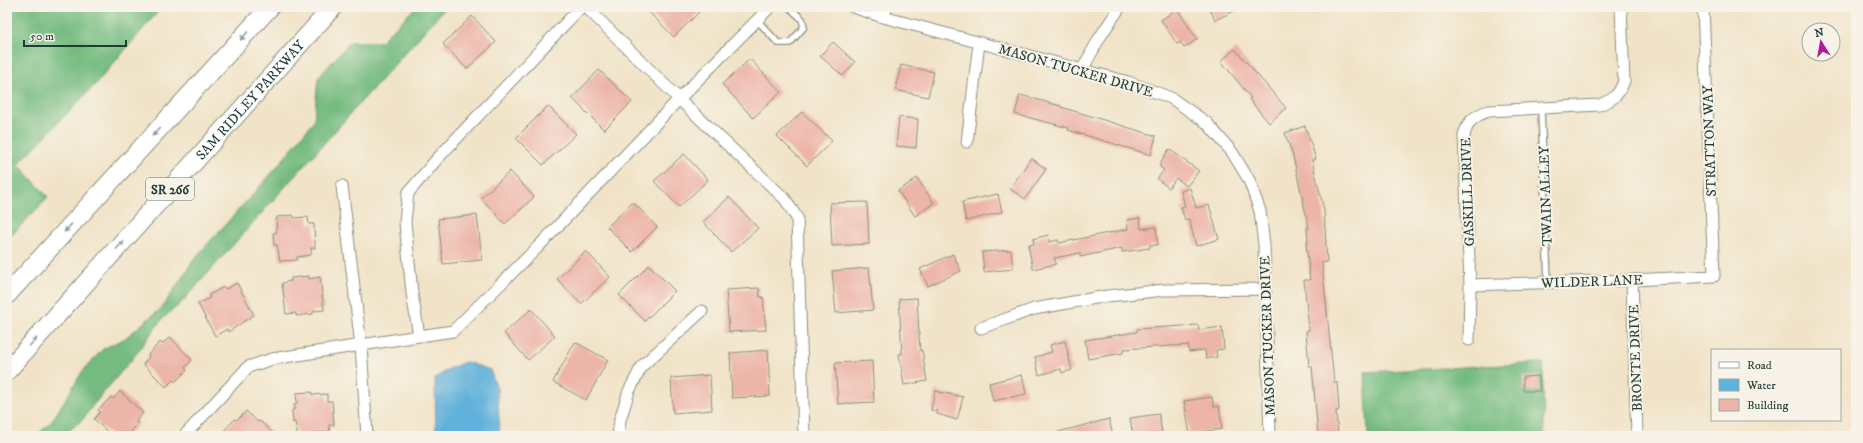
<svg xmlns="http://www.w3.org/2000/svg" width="1863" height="443" font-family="'IM FELL DW Pica',serif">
  <rect width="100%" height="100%" fill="#f7f3e8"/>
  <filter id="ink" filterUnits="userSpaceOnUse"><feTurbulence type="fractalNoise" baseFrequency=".025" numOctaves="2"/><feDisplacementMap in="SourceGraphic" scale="8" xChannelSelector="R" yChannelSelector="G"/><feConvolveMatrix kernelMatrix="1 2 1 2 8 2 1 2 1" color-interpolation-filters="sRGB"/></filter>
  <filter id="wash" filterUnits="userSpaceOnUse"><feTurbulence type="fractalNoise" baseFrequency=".012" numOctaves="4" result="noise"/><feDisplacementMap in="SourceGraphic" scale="16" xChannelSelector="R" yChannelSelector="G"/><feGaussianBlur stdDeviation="0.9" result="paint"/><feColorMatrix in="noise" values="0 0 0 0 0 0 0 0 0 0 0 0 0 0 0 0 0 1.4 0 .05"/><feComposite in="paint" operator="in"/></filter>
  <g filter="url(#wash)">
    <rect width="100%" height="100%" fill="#f1e3c7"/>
    <!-- forest -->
    <path fill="#74bb7f" stroke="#4a7c5a" d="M7 7H162L94 86 18 164 48 197 7 240Z
      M416 7H446L199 283 180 304 162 319 133 358 93 405 84 418 63 436H36L52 421 82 372 103 349 124 339 162 308 195 258 273 172 314 121 318 78 350 42H380Z
      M1543 363 1544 436H1368L1365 372Z"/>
    <!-- water -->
    <path fill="#60b1db" stroke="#407788" d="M466 362 490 370 497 389 500 436H436L435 379 450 368Z"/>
    <g id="blocks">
      <!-- building -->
      <path fill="#edb4a8" d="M644 7H694L699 12 674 37Z
        M1209 7H1243L1215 20Z
        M1177 9 1197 39 1184 48 1180 42 1177 44 1161 20Z
        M472 16 496 42 467 69 443 44Z
        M833 42 855 62 843 76 820 56Z
        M1235 49 1286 108 1269 123 1249 99 1251 98 1221 61Z
        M750 59 781 92 753 118 722 84Z
        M901 65 934 72 928 97 895 90Z
        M599 70 632 102 604 130 572 98Z
        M1020 95 1061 106V107L1156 136 1151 155 1068 130 1069 128 1015 114Z
        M548 106 576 134 543 165 516 138Z
        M802 112 832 141 807 166 777 136Z
        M899 117 918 119 916 148 896 146Z
        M1305 126 1316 159 1312 160 1324 210 1327 262 1322 263 1334 382H1337L1339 410 1336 411 1338 436H1318L1312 366H1309L1306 331 1309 330 1304 280H1310L1306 244 1308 243 1307 228H1309L1293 156 1285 133Z
        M1169 149 1199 171 1187 186 1176 178 1169 188 1157 179 1164 170 1160 167V163Z
        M684 154 708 180 679 207 654 181Z
        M1031 158 1046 169 1025 199 1010 189Z
        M510 171 534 197 505 224 481 198Z
        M917 178 934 203 915 216 898 191Z
        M1190 188 1196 208 1209 205 1219 239 1196 246 1189 219 1185 220 1181 207 1185 206 1181 191Z
        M998 194 1002 212 966 221 962 202Z
        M729 197 758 228 731 252 703 222Z
        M633 202 657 227 632 252 607 227Z
        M867 202 869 244 832 246 830 203Z
        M293 215 294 218 308 217 309 224H314L315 248H311V255L297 257V260L280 261 277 245H274L273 233H276L277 217Z
        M477 215 482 260 443 264 438 219Z
        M1140 218 1141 229 1156 227 1158 245H1150V248L1122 252V248L1080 257V253L1054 258 1056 264 1033 269 1028 245 1034 244 1033 239 1048 235 1049 242 1058 240 1059 243 1128 229 1127 220Z
        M1011 250 1013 269 984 272 982 252Z
        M586 251 610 277 581 304 557 279Z
        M953 254 961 271 928 286 920 269Z
        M649 265 675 291 645 321 619 295Z
        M869 268 873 310 836 313 832 271Z
        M309 276V279L320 277 324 310 313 311V314L296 316V313L286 314 282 283 291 281V278Z
        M237 283 254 315 228 332 227 329 215 336 198 304 210 298 209 295 224 287 226 289Z
        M759 288 760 297H763L766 330 729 332 726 290Z
        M917 298 920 351 922 350 927 381 904 385 899 354H902L899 299Z
        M531 309 555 336 528 360 504 333Z
        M1198 325 1199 330 1222 327 1224 349 1216 350 1217 357 1206 359 1205 350 1189 352 1188 345 1123 349V353L1088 359 1085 340 1137 332V329Z
        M170 337 192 360 185 368 187 370 175 382 173 380 166 387 143 364 149 357 148 355 160 342 162 344Z
        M1065 341 1072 370 1062 373 1061 369 1039 375 1035 357 1052 352 1050 345Z
        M575 342 608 360 586 400 553 382Z
        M768 350 770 396 732 398 730 353Z
        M872 361 874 402 838 404 835 363Z
        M710 375 712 410 673 413 671 378Z
        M1022 375 1026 394 993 401 989 383Z
        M1539 376 1540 391H1523V377Z
        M120 391 143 413 136 421 138 424 127 436H112L94 419 100 412 98 410 111 397 113 399Z
        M935 391 963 397 957 420 937 414V411L931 410Z
        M312 392V395L327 394V401H332L334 425H329L330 432 315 433V436H298L295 422 293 423 292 410 295 409 294 404 297 403 296 393Z
        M1212 397 1214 407 1219 406 1222 429 1190 434 1184 401Z
        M246 411 258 422 260 421 276 436H219L235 419 237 420Z
        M1159 414 1162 433 1133 436 1130 418Z
        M1109 419 1113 436H1059L1058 432Z"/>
    </g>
  </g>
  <g filter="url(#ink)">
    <use href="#blocks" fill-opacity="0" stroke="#88907e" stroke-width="1"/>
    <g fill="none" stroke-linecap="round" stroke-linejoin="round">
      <defs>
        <path id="lane" d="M757 20 778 43H790L804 27 802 19 789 7
          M1541 109 1548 282"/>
        <path id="street" d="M581 7 437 159 408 193 405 222 412 293 419 336 453 331 539 246 679 99 770 7
          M586 7 679 99 785 199 797 218 804 436
          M853 7 883 17 1128 82 1171 98 1207 123 1232 152 1249 180 1260 211 1264 245 1270 436
          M883 17 887 7
          M1082 70 1100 37 1120 7
          M967 142 979 43
          M342 186 361 346 367 436
          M1632 280 1637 436
          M1470 285 1632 280 1714 276 1703 7
          M981 328 1034 309 1107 296 1165 290 1265 289
          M1469 340 1470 285 1464 135C1468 121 1474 116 1488 111L1599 105C1613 100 1619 95 1624 81L1621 7
          M184 436 248 367 272 359 419 336
          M618 436 620 420 629 391 642 366 702 311"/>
        <g id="primary">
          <path d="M7 295 270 7"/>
          <path id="s1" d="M7 371 333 7"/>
        </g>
      </defs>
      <!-- lane casing -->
      <use href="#lane" stroke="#88907e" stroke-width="8"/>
      <!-- street casing -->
      <use href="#street" stroke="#88907e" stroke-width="13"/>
      <!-- primary casing -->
      <use href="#primary" stroke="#88907e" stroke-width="20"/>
      <!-- lane -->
      <use href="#lane" stroke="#fff" stroke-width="5.5"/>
      <!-- street -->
      <use href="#street" stroke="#fff" stroke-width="11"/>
      <!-- primary -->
      <use href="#primary" stroke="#fff" stroke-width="18"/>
    </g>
    <!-- one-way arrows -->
    <defs><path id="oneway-solid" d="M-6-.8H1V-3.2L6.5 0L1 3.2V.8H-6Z"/></defs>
    <g fill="#8f9e9a">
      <use href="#oneway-solid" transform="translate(244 36) rotate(132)"/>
      <use href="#oneway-solid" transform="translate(156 132) rotate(132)"/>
      <use href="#oneway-solid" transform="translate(68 228) rotate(132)"/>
      <use href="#oneway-solid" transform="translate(120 245) rotate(-48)"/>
      <use href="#oneway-solid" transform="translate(33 342) rotate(-48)"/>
    </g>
  </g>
  <g text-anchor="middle" stroke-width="4" stroke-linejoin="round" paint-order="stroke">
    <!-- shield labels -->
    <rect fill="#f7f3e8" stroke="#60746a" stroke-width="1" x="146" y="178" width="48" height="22" rx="3"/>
    <g font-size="13" font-weight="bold" fill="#1f3d34">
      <text x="170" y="194">SR 266</text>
    </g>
    <!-- street labels -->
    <g font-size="14" fill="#1f3d34" stroke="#f7f3e8">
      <text transform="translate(1076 70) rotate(16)" y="5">MASON TUCKER DRIVE</text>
      <text dy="5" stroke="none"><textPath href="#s1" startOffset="364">SAM RIDLEY PARKWAY</textPath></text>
      <text transform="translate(1709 141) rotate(-92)" y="5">STRATTON WAY</text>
      <text transform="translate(1467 192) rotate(-92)" y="5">GASKILL DRIVE</text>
      <text transform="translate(1545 196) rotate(-92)" y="5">TWAIN ALLEY</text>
      <text transform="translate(1592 281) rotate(-2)" y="5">WILDER LANE</text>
      <text transform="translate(1267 336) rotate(-92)" y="5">MASON TUCKER DRIVE</text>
      <text transform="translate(1635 358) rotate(-92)" y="5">BRONTE DRIVE</text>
    </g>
  </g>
  <!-- margin -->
  <rect width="1863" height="443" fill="none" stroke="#f7f3e8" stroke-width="24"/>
  <!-- legend -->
  <rect x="1711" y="349" width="130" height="72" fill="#f7f3e8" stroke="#a1aaa0"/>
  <rect x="1719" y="362" width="20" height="6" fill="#ffffff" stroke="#a1aaa0"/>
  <text x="1747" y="369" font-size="12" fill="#1f3d34">Road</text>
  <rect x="1719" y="379" width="20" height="12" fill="#60b1db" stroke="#a1aaa0"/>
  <text x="1747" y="389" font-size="12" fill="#1f3d34">Water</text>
  <rect x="1719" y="399" width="20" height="12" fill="#edb4a8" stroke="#a1aaa0"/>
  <text x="1747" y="409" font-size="12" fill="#1f3d34">Building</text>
  <!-- north arrow -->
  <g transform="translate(1821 42) rotate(349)"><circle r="19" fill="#f7f3e8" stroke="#a1aaa0"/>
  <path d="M0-3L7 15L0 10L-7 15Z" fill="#b5179e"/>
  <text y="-6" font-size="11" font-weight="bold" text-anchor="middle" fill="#1f3d34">N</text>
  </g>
  <!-- scale -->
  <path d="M24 40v6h102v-6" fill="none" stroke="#1f3d34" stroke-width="2"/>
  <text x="30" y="40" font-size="12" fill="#1f3d34" stroke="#f7f3e8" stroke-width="3" paint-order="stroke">50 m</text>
</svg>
